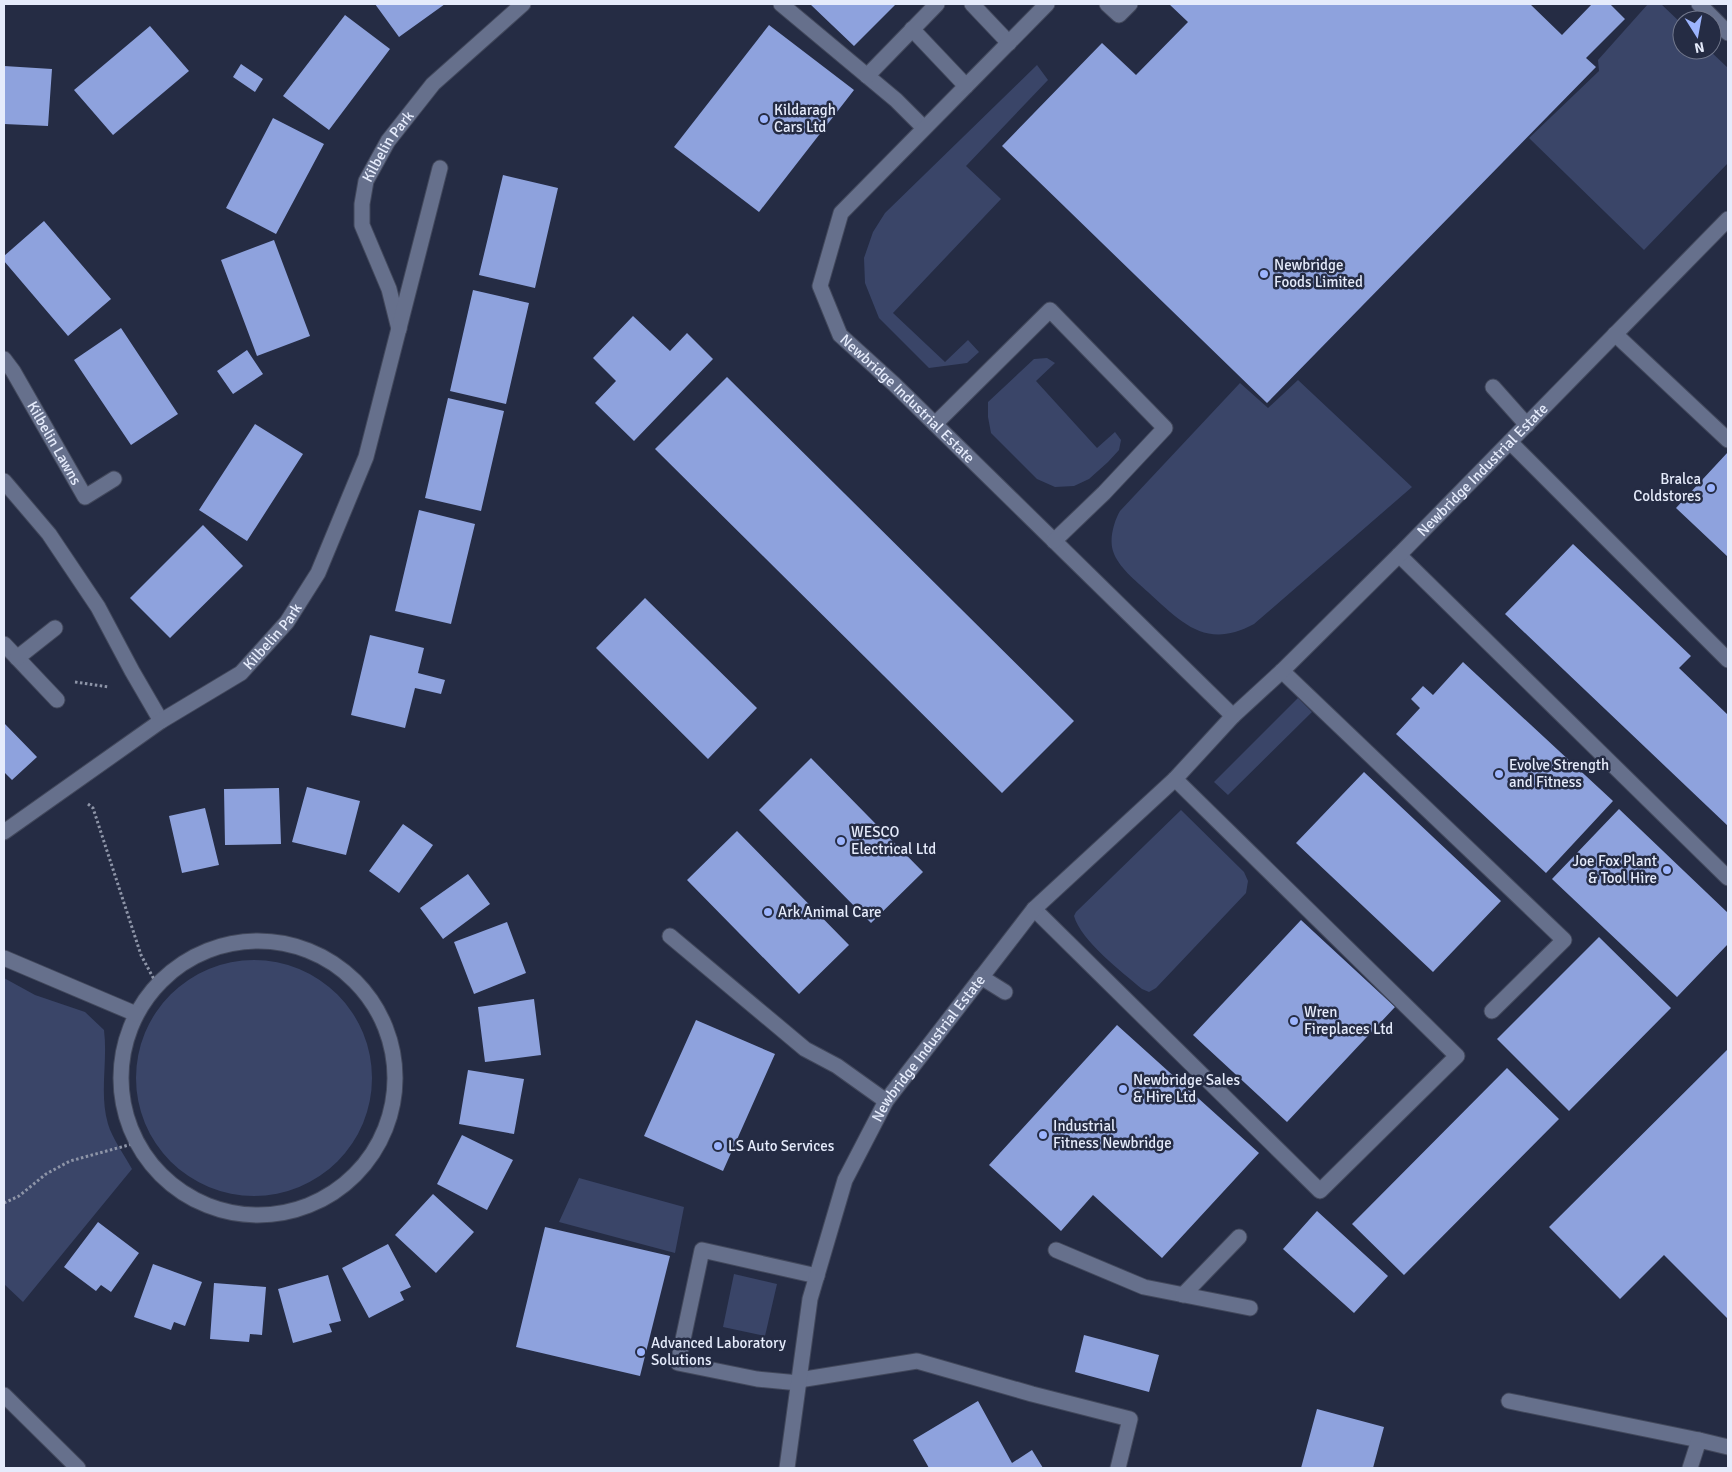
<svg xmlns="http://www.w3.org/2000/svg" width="1732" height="1472" font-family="Signika,sans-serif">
  <rect width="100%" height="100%" fill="#252c44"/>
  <!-- green -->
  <path fill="#3a4568" d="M1648 4H1661L1682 24V50H1709L1728 68V163L1644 250 1529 138 1599 71 1598 60Z
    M1037 65 1048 80 966 166 1001 199 893 313 945 362 968 340 979 352 967 363 929 368 879 318 865 283 864 258 873 232 885 213Z
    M1047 358 1055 363 1036 381 1097 448 1115 432 1121 440 1119 450 1108 462 1089 479 1074 486 1055 487 1037 479 991 433 988 417V402L1034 359Z
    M1298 380 1412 487 1254 624C1206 650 1182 623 1148 592 1136 581 1118 567 1113 551 1109 539 1114 521 1120 511L1240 383 1268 408Z
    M1298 698 1312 712 1228 795 1214 782Z
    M1181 810 1244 872 1248 881 1246 893 1156 988 1149 992 1142 989C1122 972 1081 941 1074 916L1076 912Z
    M136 1078a118 118 0 1 1 236 0a118 118 0 1 1-236 0Z
    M4 978 35 995 85 1012 104 1030C108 1062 99 1093 108 1124 112 1138 125 1156 132 1169L23 1302 4 1284Z
    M579 1178 684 1207 675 1253 559 1222Z
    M734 1274 777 1284 765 1336 723 1327Z"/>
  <!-- building -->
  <path fill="#8ea2dd" d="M375 4H445L399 37Z
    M810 4H896L854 46Z
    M1169 4H1530L1562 35 1592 4H1610L1625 19 1586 58 1596 67 1267 403 1002 146 1102 43 1136 75 1188 22Z
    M345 15 390 49 329 130 283 96Z
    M769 25 854 90 759 212 674 147Z
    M150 26 189 71 113 135 74 90Z
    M241 64 263 79 255 92 233 77Z
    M4 66 52 69 48 126 4 124Z
    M273 118 324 144 276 234 226 208Z
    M503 175 558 188 535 288 479 275Z
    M44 221 111 299 68 336 4 261V256Z
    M274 240 310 336 257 356 221 260Z
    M473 290 529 303 506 404 450 391Z
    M633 316 670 351 687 333 713 359 634 441 595 403 616 381 593 358Z
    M121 328 178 414 131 445 74 360Z
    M247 350 263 374 233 394 217 371Z
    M727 377 1074 721 1002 793 655 449Z
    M448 398 504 411 481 511 425 498Z
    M255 424 303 454 247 541 199 510Z
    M1728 452V557L1676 508Z
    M419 510 475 524 451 624 395 611Z
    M203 525 243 566 170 638 130 598Z
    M1573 544 1691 656 1679 668 1728 715V826L1505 614Z
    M645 598 757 708 708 759 596 648Z
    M370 635 424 648 418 673 445 680 441 694 415 688 405 728 351 715Z
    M1463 662 1613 801 1546 873 1396 734 1420 708 1411 699 1423 686 1433 695Z
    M4 723 37 757 12 780 4 772Z
    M811 758 923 872 871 923 759 810Z
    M1364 772 1501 901 1433 972 1296 843Z
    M307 787 360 801 346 855 292 842Z
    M279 788 281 844 225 845 224 789Z
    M205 808 219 865 182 873 169 816Z
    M1619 809 1728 913V944L1677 997 1552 879Z
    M403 824 433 845 399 893 369 871Z
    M737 831 849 945 799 994 687 880Z
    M468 874 490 904 443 939 420 908Z
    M1301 920 1395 1007 1287 1122 1193 1035Z
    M507 922 526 973 474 994 454 942Z
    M1599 937 1671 1008 1569 1111 1497 1039Z
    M534 999 541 1055 485 1062 478 1007Z
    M696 1020 775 1054 723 1171 644 1136Z
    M1117 1025 1259 1153 1162 1258 1093 1195 1061 1231 989 1165Z
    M1728 1049V1319L1664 1255 1620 1299 1549 1227Z
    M1507 1068 1559 1119 1404 1275 1352 1224Z
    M468 1070 524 1079 514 1134 459 1124Z
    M462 1135 513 1160 487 1210 437 1184Z
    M433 1194 474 1232 436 1273 395 1235Z
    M1317 1211 1388 1276 1354 1313 1283 1249Z
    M98 1222 139 1253 111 1292 101 1285 96 1291 64 1267Z
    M545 1227 670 1256 640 1376 516 1347Z
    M388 1244 411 1287 400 1292 404 1300 369 1318 342 1268Z
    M153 1264 202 1282 185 1326 174 1322 171 1330 134 1317Z
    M328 1275 341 1321 329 1324 332 1332 293 1343 278 1289Z
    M214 1283 266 1287 262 1335 250 1334 249 1342 210 1339Z
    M1084 1335 1159 1355 1149 1392 1075 1372Z
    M978 1401 1012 1463 1032 1450 1043 1468H929L913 1440Z
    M1317 1409 1384 1427 1373 1468H1301Z"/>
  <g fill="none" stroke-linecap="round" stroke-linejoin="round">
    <defs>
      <g id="service">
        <path d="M781 4 896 100 924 128"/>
        <path d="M972 4 1009 43"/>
        <path id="s1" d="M1047 4 841 213 820 286 840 335 894 384 1233 716"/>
        <path d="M1107 4 1119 15 1130 4"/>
        <path d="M1699 4 1728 33"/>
        <path d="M912 29 966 86"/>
        <path d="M867 76 937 4"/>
        <path d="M1615 334 1728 440"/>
        <path d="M1493 387 1527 425"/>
        <path d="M935 424 1050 310 1165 428 1104 493 1054 541"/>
        <path d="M1510 442 1728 660"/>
        <path d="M1399 555 1728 878"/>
        <path d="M1282 671 1564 940 1492 1011"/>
        <path d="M1034 909 1320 1191 1457 1056 1175 779"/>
        <path d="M670 936 805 1049 837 1066 886 1101"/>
        <path d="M981 977 1005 992"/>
        <path d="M1056 1250 1144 1287 1250 1308"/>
        <path d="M1183 1295 1239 1237"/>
        <path d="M799 1380 917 1361 1032 1394 1130 1419 1118 1468"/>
        <path d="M799 1383 757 1379 678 1363 702 1250 817 1276"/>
        <path d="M1509 1401 1699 1440"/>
        <path id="s2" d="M787 1468 810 1299 845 1180 886 1101 1034 909 1175 779 1233 716 1282 671 1399 555 1728 219"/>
        <path d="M1690 1468 1699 1440 1728 1447"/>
      </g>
      <g id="minor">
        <path id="s3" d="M399 329 389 289 362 225V204L366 181 388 141 433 84 523 4"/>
        <path id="s4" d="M4 359 13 371 85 497 114 479"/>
        <path d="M4 481 49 534 98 607 132 671 161 721"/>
        <path d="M4 644 57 700"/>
        <path d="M17 658 55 628"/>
        <path id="s5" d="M4 832 161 721 241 673 287 622 318 573 366 457 440 168"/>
        <circle cx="258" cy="1078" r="137"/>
        <path d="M4 958 136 1014"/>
      </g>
      <path id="secondary" d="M4 1395 78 1468"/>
    </defs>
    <!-- service casing -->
    <use href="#service" stroke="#42485c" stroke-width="17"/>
    <!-- minor casing -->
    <use href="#minor" stroke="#42485c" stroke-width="17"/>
    <!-- secondary casing -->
    <use href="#secondary" stroke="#42485c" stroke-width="17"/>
    <!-- path -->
    <path stroke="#8e95a8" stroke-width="3" stroke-dasharray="2.5 2.5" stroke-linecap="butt" d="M75 682 109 687
      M88 804 93 808 141 955 157 985
      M4 1203 19 1196 46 1174 70 1161 136 1143"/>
    <!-- service -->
    <use href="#service" stroke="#66708c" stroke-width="15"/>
    <!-- minor -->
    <use href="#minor" stroke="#66708c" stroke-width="15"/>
    <!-- secondary -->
    <use href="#secondary" stroke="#66708c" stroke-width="15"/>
  </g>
  <!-- markers -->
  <g fill="#9cb4fd" stroke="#252c44" stroke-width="2">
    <circle cx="764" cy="119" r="5"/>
    <circle cx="1264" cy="274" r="5"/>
    <circle cx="1711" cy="488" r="5"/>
    <circle cx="1499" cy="774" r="5"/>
    <circle cx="841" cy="841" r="5"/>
    <circle cx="1667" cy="870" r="5"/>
    <circle cx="768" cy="912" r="5"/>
    <circle cx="1294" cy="1021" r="5"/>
    <circle cx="1123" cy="1089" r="5"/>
    <circle cx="1043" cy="1135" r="5"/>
    <circle cx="718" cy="1146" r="5"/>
    <circle cx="641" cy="1352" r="5"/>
  </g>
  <g text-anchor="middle" stroke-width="5" stroke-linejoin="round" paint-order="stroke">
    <!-- poi labels -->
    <g font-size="15" fill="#e5ebfb" stroke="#252c44" text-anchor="start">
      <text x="774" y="115">Kildaragh<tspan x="774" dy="17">Cars Ltd</tspan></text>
      <text x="1274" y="270">Newbridge<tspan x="1274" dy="17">Foods Limited</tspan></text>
      <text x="1701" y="484" text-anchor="end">Bralca<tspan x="1701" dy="17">Coldstores</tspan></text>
      <text x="1509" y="770">Evolve Strength<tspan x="1509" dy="17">and Fitness</tspan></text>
      <text x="851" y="837">WESCO<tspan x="851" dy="17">Electrical Ltd</tspan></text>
      <text x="1657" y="866" text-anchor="end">Joe Fox Plant<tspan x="1657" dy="17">&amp; Tool Hire</tspan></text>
      <text x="778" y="917">Ark Animal Care</text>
      <text x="1304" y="1017">Wren<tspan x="1304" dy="17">Fireplaces Ltd</tspan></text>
      <text x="1133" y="1085">Newbridge Sales<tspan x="1133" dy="17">&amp; Hire Ltd</tspan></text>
      <text x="1053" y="1131">Industrial<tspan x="1053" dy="17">Fitness Newbridge</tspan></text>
      <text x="728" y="1151">LS Auto Services</text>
      <text x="651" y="1348">Advanced Laboratory<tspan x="651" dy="17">Solutions</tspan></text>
    </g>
    <!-- street labels -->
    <g font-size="15" fill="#e5ebfb" stroke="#252c44">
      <text dy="5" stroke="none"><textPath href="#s3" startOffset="196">Kilbelin Park</textPath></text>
      <text dy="5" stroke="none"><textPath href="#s1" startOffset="515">Newbridge Industrial Estate</textPath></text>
      <text dy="5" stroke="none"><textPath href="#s4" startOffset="98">Kilbelin Lawns</textPath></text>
      <text dy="5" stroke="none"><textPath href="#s2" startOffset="1254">Newbridge Industrial Estate</textPath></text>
      <text dy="5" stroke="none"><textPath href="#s5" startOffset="334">Kilbelin Park</textPath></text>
      <text dy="5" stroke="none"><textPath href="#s2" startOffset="451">Newbridge Industrial Estate</textPath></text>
    </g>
  </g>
  <!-- border -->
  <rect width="1732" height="1472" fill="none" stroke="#e5ebfb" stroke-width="10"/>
  <!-- north arrow -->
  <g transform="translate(1697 35) rotate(169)"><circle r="24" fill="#252c44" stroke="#72788d"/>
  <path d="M0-4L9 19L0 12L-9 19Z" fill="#9cb4fd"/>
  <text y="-8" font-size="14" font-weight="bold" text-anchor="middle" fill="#e5ebfb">N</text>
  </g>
</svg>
